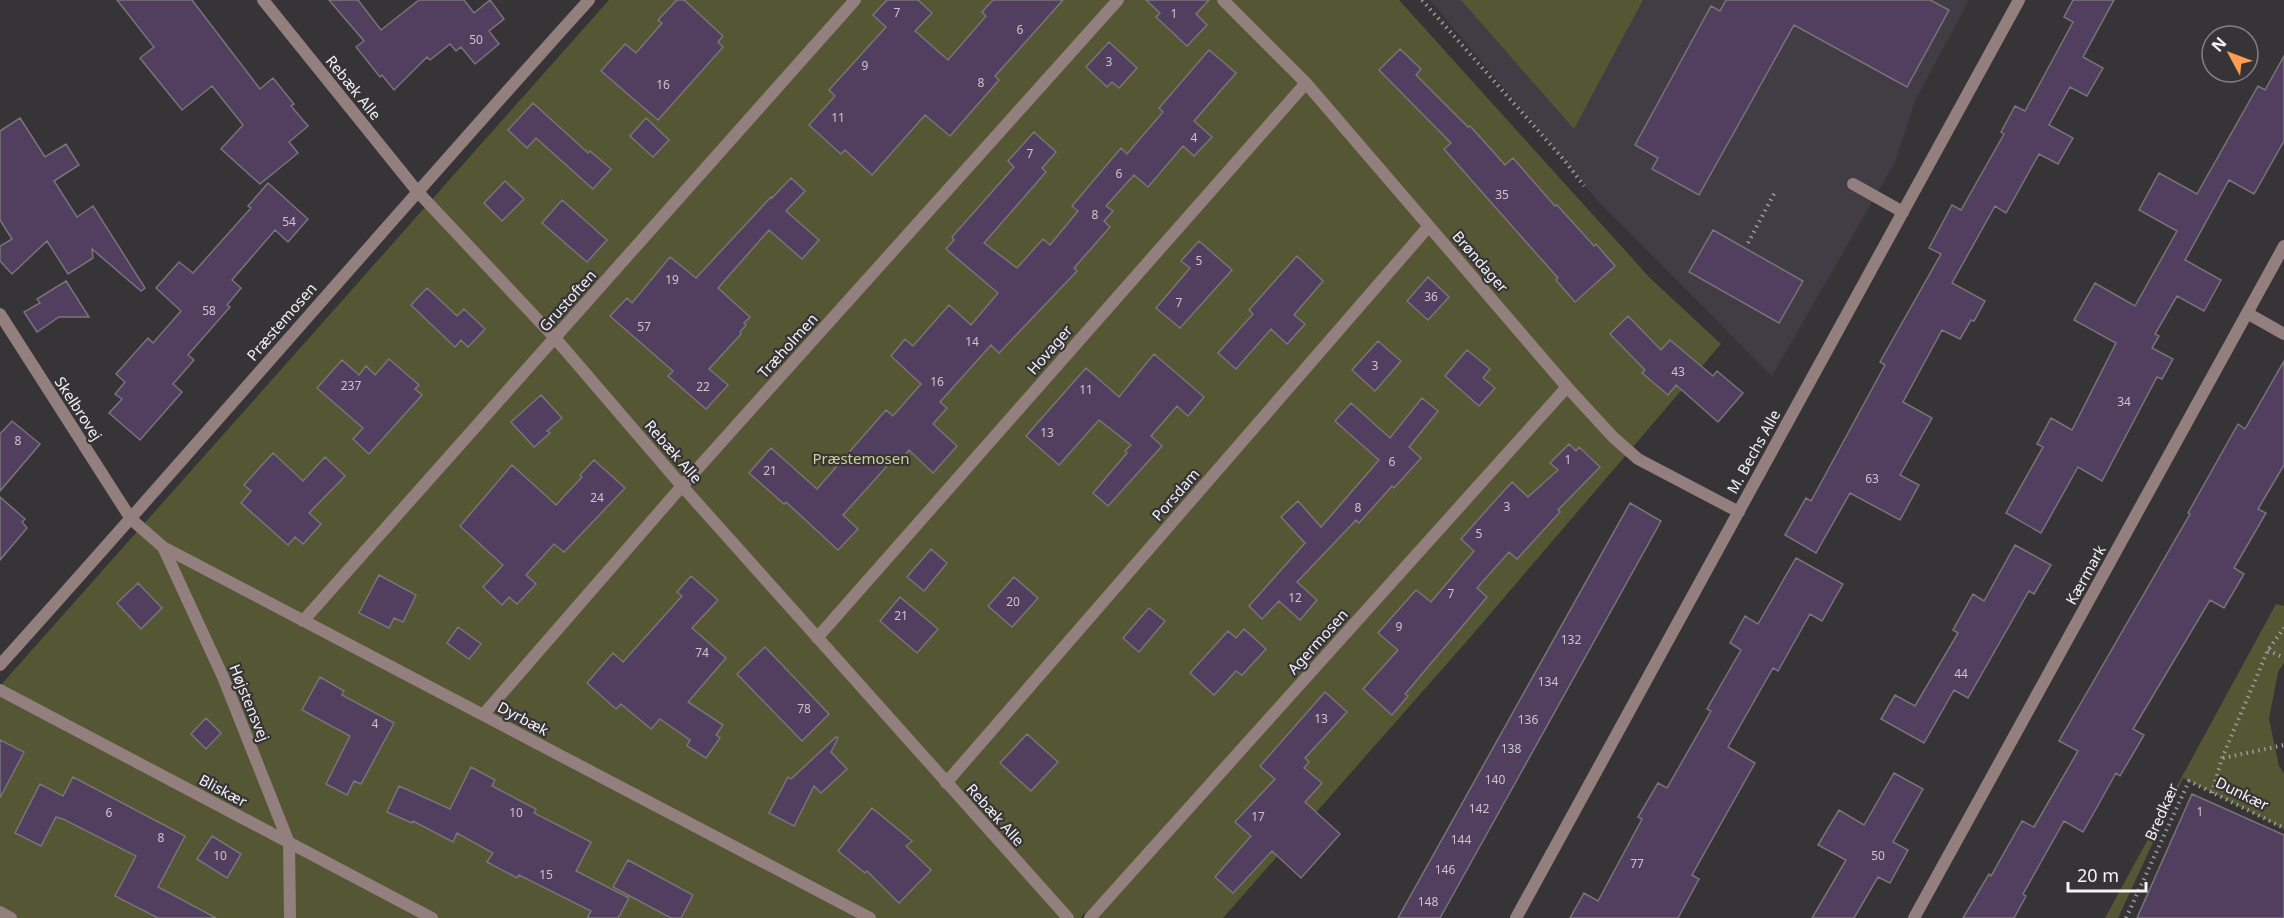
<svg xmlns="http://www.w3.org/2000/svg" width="2284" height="918" font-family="'Noto Sans',sans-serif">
  <rect width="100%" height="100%" fill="#363437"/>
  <!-- built -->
  <path fill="#423c45" d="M1430 0H1969L1915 101 1895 162 1772 376 1597 200Z"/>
  <!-- green -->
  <path fill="#555633" d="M609 0H1399L1650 278 1721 344 1467 641 1223 918H1092L1084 913 1081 918H0V686Z
    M1461 0H1643L1574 129Z
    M2276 604 2284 606V663L2278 672 2269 719 2279 766 2284 773V829L2183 778 2118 918H2105Z"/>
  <!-- building -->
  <path fill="#523e5e" stroke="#777579" stroke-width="1.5" d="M117 0H192L260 89 273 78 294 104 291 106 308 126 289 142 298 153 260 184 221 149 243 125 212 86 182 110 140 58 154 47Z
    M329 0H358L381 30 419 0H464L474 13 490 0 504 19 489 31 499 44 475 64 461 47 456 51 450 44 430 60 427 57 394 90 382 75 380 77 356 47 364 41Z
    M677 0H684L723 36 718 42 723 47 658 120 601 71 625 44 636 53 662 23 658 20Z
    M887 0H918L932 13 915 31 948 60 986 16 982 12 993 0H1063L995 76 999 80 950 136 925 115 872 175 845 150 841 154 809 125 835 96 829 90 886 27 873 15Z
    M1146 0H1209L1196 14 1207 25 1187 46 1156 17 1160 13Z
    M1726 0H1930L1949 10 1907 87 1794 25 1699 195 1652 169 1658 158 1635 145 1711 6 1720 11Z
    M2073 0H2114L2083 57 2103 68 2087 96 2070 87 2049 125 2073 138 2058 164 2039 154 2006 213 1995 206 1952 283 1985 301 1974 321 1971 320 1960 339 1942 330 1903 402 1932 418 1900 475 1919 485 1900 520 1850 493 1816 553 1785 535 1806 498 1811 501 1885 365 1880 362 1941 254 1929 248 1952 205 1961 210 2004 134 2001 132 2015 106 2025 111 2073 22 2064 17Z
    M1109 42 1137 68 1119 88 1112 82 1107 87 1086 67Z
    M1400 49 1421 69 1416 75 1468 127 1470 126 1505 165 1513 158 1555 206 1557 205 1594 246 1596 244 1615 266 1575 302 1556 280 1558 278 1444 149 1451 143 1379 70Z
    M1209 50 1236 73 1194 121 1212 137 1194 156 1183 146 1148 187 1134 175 1106 206 1113 211 1104 221 1110 227 1074 268 1077 271 999 353 991 345 940 402 947 408 933 424 957 446 933 473 909 450 900 460 896 456 843 515 858 529 838 550 786 502 784 504 749 473 771 448 817 489 886 410 893 416 921 384 891 356 905 339 913 346 949 305 971 325 998 293 946 249 954 240 952 237 1014 167 1008 161 1034 132 1056 152 1042 168 1046 172 984 243 1017 268 1043 239 1050 245 1078 211 1072 206 1121 148 1127 154 1163 112 1159 108Z
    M2284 56V141L2254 194 2229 180 2185 260 2221 280 2204 311 2177 296 2155 334 2159 336 2152 348 2173 359 2162 379 2157 377 2102 481 2078 467 2041 533 2006 513 2043 447 2037 444 2051 418 2072 430 2116 343 2074 320 2095 283 2135 306 2177 231 2139 210 2159 173 2197 194 2258 86 2265 90Z
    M533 103 588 153 590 151 611 169 593 189 536 138 527 148 508 130Z
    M20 118 45 157 66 144 79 165 54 181 77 217 93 206 145 288 141 291 92 249 93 258 68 274 47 241 12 274 0 261V246L12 239 0 220V131Z
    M646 118 669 140 653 157 630 136Z
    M791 178 805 191 786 211 819 240 802 259 769 230 718 288 750 317 744 323 746 325 740 332 741 334 709 369 728 385 706 409 668 376 673 371 610 316 627 298 632 303 670 257 696 278 771 197 772 198Z
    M505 181 524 199 502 221 484 203Z
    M268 183 308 219 288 242 275 230 232 280 241 288 227 305 230 307 188 355 194 360 173 384 182 392 140 440 109 413 122 399 115 394 125 382 116 374 148 338 153 343 181 311 156 288 179 262 193 273 251 208 248 206Z
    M562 200 607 240 587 262 542 223Z
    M1713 230 1803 281 1779 323 1689 272Z
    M1199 241 1232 270 1180 328 1156 308 1190 268 1181 261Z
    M1297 256 1323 281 1294 315 1305 324 1287 344 1271 329 1236 369 1218 353 1253 314 1249 310Z
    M1428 277 1449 297 1428 320 1407 301Z
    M66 281 89 317H59L37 332 24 312 40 303 37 299Z
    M427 288 457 316 464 309 485 329 468 347 461 340 455 347 411 305Z
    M1628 316 1661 350 1670 340 1713 376 1717 371 1743 393 1718 422 1676 385 1668 395 1642 373 1645 370 1610 334Z
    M1378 341 1401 361 1375 391 1352 370Z
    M1467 350 1490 369 1483 378 1495 388 1479 406 1445 376Z
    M1154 354 1204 397 1188 416 1177 406 1151 436 1162 446 1108 506 1093 493 1127 453 1125 451 1131 445 1099 420 1059 465 1026 436 1086 368 1119 397Z
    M389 359 419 385 415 389 422 395 369 454 353 439 363 428 317 388 342 360 359 375 366 366 375 375Z
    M2284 361V465L2258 509 2266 513 2234 568 2244 574 2224 608 2210 600 2133 729 2144 735 2120 776 2116 773 2083 832 2064 821 2023 894 2026 896 2014 918H1963L1989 874 1991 876 2022 821 2034 827 2078 751 2059 741 2190 514 2188 513 2238 424 2245 429Z
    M541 395 562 418 547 431 550 433 534 447 511 422Z
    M1422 398 1438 411 1409 447 1421 458 1394 488 1392 486 1359 523 1356 520 1297 582 1317 600 1300 620 1279 601 1262 619 1249 606 1305 543 1281 517 1298 501 1321 527 1379 460 1335 421 1351 403 1390 438Z
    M12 421 40 444 0 491V434Z
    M1569 444 1576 451 1579 447 1600 467 1558 510 1560 512 1517 559 1509 552 1477 588 1487 597 1405 694 1408 696 1392 715 1363 689 1398 650 1378 633 1416 590 1431 602 1474 551 1461 539 1492 504 1512 482 1528 497 1558 470 1550 463Z
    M273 453 303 481 325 457 345 476 309 513 321 524 303 544 295 537 288 545 241 503 251 491 244 485Z
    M594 460 625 488 564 552 554 544 526 575 536 584 517 604 509 597 502 605 483 587 503 565 460 526 512 465 556 505 582 477 580 475Z
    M0 497 25 519 22 522 27 528 0 560Z
    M1630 503 1661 521 1440 918H1398Z
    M2015 545 2051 565 2034 594 2029 591 1968 698 1954 690 1924 743 1881 719 1895 695 1915 706 1958 633 1953 630 1973 594 1984 601Z
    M931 549 947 563 924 591 907 577Z
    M1796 558 1843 584 1822 621 1810 614 1778 671 1773 668 1728 747 1755 763 1692 875 1699 879 1678 918H1570L1584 893 1598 901 1642 819 1638 817 1658 783 1667 788 1711 711 1707 709 1741 650 1730 643 1745 616 1758 624Z
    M379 575 416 595 403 622 394 618 389 628 359 613Z
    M691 576 718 600 692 628 726 658 688 702 723 725 716 735 720 738 706 758 687 746 690 740 660 719 651 729 621 704 616 709 587 683 613 653 623 662 682 596 677 592Z
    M1014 577 1038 598 1012 627 988 606Z
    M138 583 162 608 141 629 117 603Z
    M900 597 938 629 917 653 880 621Z
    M1149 608 1165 621 1139 652 1123 638Z
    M458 627 481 644 469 659 447 643Z
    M1244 629 1266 649 1242 675 1236 671 1214 695 1190 673 1228 631 1236 638Z
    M765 647 829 714 802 741 737 674Z
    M320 677 344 691 342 695 394 723 361 784 354 781 347 795 326 784 350 736 302 710Z
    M1325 692 1347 712 1305 758 1309 762 1304 768 1322 783 1305 802 1340 834 1301 878 1272 851 1233 893 1215 877 1251 836 1235 822 1275 779 1260 766Z
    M206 718 221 733 206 749 191 734Z
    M1027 734 1058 762 1031 791 1000 763Z
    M836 737 838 738 831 752 847 769 821 793 814 786 794 826 769 813 788 777 791 779Z
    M0 740 24 752 0 798Z
    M471 767 495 780 492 786 536 809 534 813 591 842 576 871 629 898 618 918H587L591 911 519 875 517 878 487 862 493 853 457 833 453 842 413 821 412 823 387 812 399 786 450 809Z
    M1894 773 1923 789 1893 842 1908 850 1890 883 1878 877 1854 918H1812L1846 860 1818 845 1839 810 1864 825Z
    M73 777 185 836 158 887 216 918H158L115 896 136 856 63 819 56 817 41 846 15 833 40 784 63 796Z
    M2192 794 2284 835V918H2137Z
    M872 808 912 841 906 846 931 870 899 903 867 871 865 873 838 851Z
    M212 836 241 854 227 878 197 859Z
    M628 860 693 895 681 918H671L613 887Z"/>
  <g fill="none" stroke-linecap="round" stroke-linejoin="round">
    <!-- path -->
    <path stroke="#9d9c9e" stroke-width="4" stroke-dasharray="1.5 4.5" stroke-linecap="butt" d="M1422 0 1565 161 1584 186
      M1748 243 1776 190
      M2268 650 2284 658
      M2223 758 2284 745
      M2212 793 2222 758 2268 650 2284 628
      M2126 918 2189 781 2284 828"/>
    <!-- service -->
    <path stroke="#947f7f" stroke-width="12" d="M1853 184 1903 212"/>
    <!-- minor -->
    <path stroke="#947f7f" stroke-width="12" d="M263 0 417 191 555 338 682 486 1068 918
      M1223 0 1306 83 1567 387 1613 437 1638 459 1739 512
      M2247 313 2284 334
      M0 314 131 519 163 547 223 677 289 843 290 918
      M163 547 870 918
      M303 621 855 0
      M817 638 1306 83
      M0 665C198 445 390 220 589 0
      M0 690 432 918
      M483 715 682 486 1118 0
      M946 783 1429 226
      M0 912 11 918
      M1090 918 1567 387
      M1516 918 2019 0
      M1914 918 2284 246"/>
  </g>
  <g text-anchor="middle" stroke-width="4.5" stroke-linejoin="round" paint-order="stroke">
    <!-- number labels -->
    <g font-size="12" fill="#cbc5ce">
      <text x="897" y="17">7</text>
      <text x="1174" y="18">1</text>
      <text x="1020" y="34">6</text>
      <text x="476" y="44">50</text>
      <text x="1109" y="66">3</text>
      <text x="865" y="70">9</text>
      <text x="981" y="87">8</text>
      <text x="663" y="89">16</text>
      <text x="838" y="122">11</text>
      <text x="1194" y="142">4</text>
      <text x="1030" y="158">7</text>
      <text x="1119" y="178">6</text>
      <text x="1502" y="199">35</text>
      <text x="1095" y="219">8</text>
      <text x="289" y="226">54</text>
      <text x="1199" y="265">5</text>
      <text x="672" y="284">19</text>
      <text x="1431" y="301">36</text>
      <text x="1179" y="307">7</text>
      <text x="209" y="315">58</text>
      <text x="644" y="331">57</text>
      <text x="972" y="346">14</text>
      <text x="1375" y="370">3</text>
      <text x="1678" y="376">43</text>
      <text x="937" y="386">16</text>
      <text x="351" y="390">237</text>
      <text x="703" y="391">22</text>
      <text x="1086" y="394">11</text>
      <text x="2124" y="406">34</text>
      <text x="1047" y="437">13</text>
      <text x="18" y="445">8</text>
      <text x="1568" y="464">1</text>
      <text x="1392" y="466">6</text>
      <text x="770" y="475">21</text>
      <text x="1872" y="483">63</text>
      <text x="597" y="502">24</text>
      <text x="1507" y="511">3</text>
      <text x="1358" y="512">8</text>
      <text x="1479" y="538">5</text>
      <text x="1451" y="598">7</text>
      <text x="1295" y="602">12</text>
      <text x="1013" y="606">20</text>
      <text x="901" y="620">21</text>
      <text x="1399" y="631">9</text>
      <text x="1571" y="644">132</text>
      <text x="702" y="657">74</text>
      <text x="1961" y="678">44</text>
      <text x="1548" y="686">134</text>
      <text x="804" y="713">78</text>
      <text x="1321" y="723">13</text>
      <text x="1528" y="724">136</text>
      <text x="375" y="728">4</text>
      <text x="1511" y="753">138</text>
      <text x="1495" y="784">140</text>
      <text x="1479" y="813">142</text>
      <text x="2200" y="816">1</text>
      <text x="109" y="817">6</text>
      <text x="516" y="817">10</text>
      <text x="1258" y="821">17</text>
      <text x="161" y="842">8</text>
      <text x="1461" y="844">144</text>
      <text x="220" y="860">10</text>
      <text x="1878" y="860">50</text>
      <text x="1637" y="868">77</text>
      <text x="1445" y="874">146</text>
      <text x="546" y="879">15</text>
      <text x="1428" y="906">148</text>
    </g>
    <!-- street labels -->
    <g font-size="15" fill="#f3f2f4" stroke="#363437">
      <text transform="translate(353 88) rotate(51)" y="5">Rebæk Alle</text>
      <text transform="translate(1480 262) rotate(49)" y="5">Brøndager</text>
      <text transform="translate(568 301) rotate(-48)" y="5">Grustoften</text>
      <text transform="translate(282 322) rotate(-49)" y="5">Præstemosen</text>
      <text transform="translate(788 346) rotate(-48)" y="5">Træholmen</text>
      <text transform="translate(1050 350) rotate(-49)" y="5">Hovager</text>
      <text transform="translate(78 409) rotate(57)" y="5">Skelbrovej</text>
      <text transform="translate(673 452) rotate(49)" y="5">Rebæk Alle</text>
      <text transform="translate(1754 452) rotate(-61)" y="5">M. Bechs Alle</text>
      <text transform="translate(1176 495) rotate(-49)" y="5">Porsdam</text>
      <text transform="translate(2086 575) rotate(-61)" y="5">Kærmark</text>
      <text transform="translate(1318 642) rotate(-48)" y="5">Agermosen</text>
      <text transform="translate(249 703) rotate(68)" y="5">Højstensvej</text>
      <text transform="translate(523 719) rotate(28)" y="5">Dyrbæk</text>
      <text transform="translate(223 791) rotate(28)" y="5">Bliskær</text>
      <text transform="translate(2242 794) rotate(26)" y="5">Dunkær</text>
      <text transform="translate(2162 812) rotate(-66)" y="5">Bredkær</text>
      <text transform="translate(995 815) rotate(48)" y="5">Rebæk Alle</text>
    </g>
    <!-- park labels -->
    <g font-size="15" fill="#ced28f" stroke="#363437">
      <text x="861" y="464">Præstemosen</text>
    </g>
  </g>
  <!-- north arrow -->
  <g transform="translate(2230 54) rotate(311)"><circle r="28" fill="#363437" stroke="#828083" stroke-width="1.5"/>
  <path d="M0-4.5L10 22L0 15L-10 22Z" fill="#fc9e52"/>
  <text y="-9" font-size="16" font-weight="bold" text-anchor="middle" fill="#f3f2f4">N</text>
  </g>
  <!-- scale -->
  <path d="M2068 882v9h78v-9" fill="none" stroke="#f3f2f4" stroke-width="3"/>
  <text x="2077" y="882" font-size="18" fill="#f3f2f4" stroke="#363437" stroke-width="4.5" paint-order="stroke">20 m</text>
</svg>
